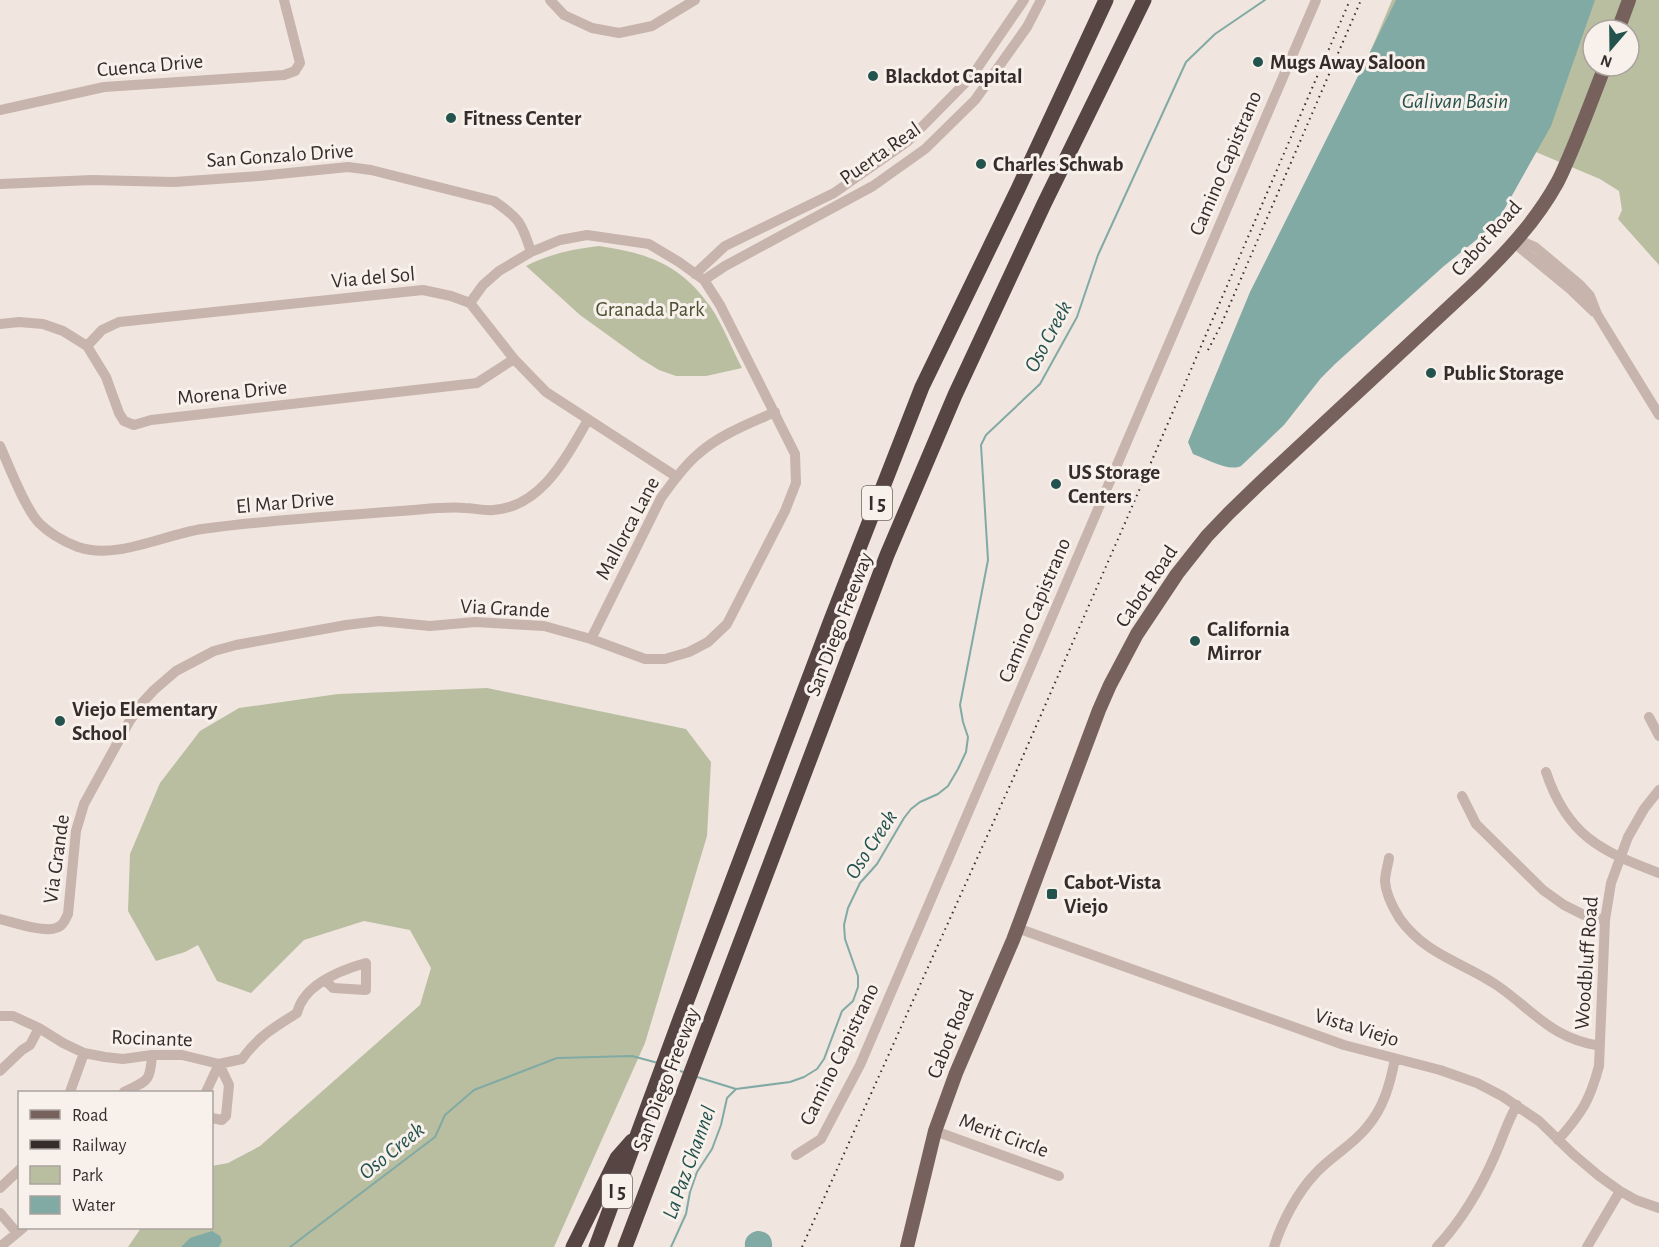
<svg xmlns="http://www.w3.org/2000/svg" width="1659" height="1247" font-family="'Alegreya Sans',sans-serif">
  <rect width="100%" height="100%" fill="#f0e5df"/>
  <!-- green -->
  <path fill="#b9bea1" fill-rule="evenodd" d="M1392 0H1659V265L1618 219 1622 210 1619 191 1600 179 1524 147 1211 433ZM1593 30H1629V66H1593Z
    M599 246C647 253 680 264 710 306 722 323 732 349 742 368L706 376H676L659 370 641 359 580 315 526 266C549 254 573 249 599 246Z
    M487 688 686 729 711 762 707 836 645 1043 554 1247H128L141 1228H212V1166L228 1163 260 1146 420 1005 431 968 410 930 364 921 304 940 251 993 217 981 198 945 185 952 156 961 128 911 130 854 160 783 200 731 239 708 338 694Z"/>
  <!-- water -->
  <path fill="#81aaa4" d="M1396 0H1595L1551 126 1496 224 1444 266 1335 364 1321 378 1284 425 1241 466C1229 472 1206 459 1193 454L1188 442 1250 292Z
    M212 1231 220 1236 222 1241 219 1247H181L190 1238Z
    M757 1231C767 1231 773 1237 772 1247H745C744 1238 749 1233 757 1231Z"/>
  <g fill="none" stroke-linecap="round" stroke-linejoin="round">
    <!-- stream -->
    <path stroke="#81aaa4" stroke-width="2" d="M669 1067 686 1073
      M697 1077 736 1089 790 1082 804 1077 817 1069 824 1059 842 1011 853 1001 858 987V976L845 939 844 925 848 908 860 883 877 864 904 818 911 809 920 802 938 794 948 786 958 769 966 752 968 737 963 722 960 705 988 560 981 445 986 435 1040 384 1077 317 1098 255 1186 62 1215 34 1265 0
      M290 1247 435 1137 445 1115 474 1090 557 1058 632 1056 658 1063
      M671 1247 686 1214 690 1192 697 1172 712 1149 721 1125 727 1098 736 1089"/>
    <!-- minor -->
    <path stroke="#c7b4ac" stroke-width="10" d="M550 0 564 15 592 28 619 33 652 26 695 0
      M0 110 104 87 284 75 295 71 300 63 284 0
      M0 184 92 180 174 182 259 176 348 167 371 170 494 201C519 218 522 223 531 252
      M1517 239 1535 247 1579 284 1590 296 1597 314 1659 415
      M1517 239 1519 247 1570 289 1594 312
      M695 274 725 246 834 193 907 142 972 76 1024 0
      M704 280 725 266 873 186 925 149 975 100 1027 27 1041 0
      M0 324 19 322 43 324 63 331 87 346 106 377 119 413 124 421 134 425 151 420 477 383 514 359
      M87 346 102 330 119 322 423 290 451 296 470 303 514 359 546 392 677 477
      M0 446C9 466 25 508 39 523 49 533 65 542 78 547 117 560 162 535 202 529 280 518 359 515 437 508 446 508 456 507 465 508 474 508 484 511 493 510 542 507 566 457 588 420
      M591 639 661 498C672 483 683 467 697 455 719 435 748 424 775 412
      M1649 717 1659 736
      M1546 772C1567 835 1600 851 1659 873
      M1462 796 1476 824 1543 890 1564 905 1584 915 1605 920
      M1389 858C1388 865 1385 874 1385 881 1386 895 1393 908 1400 919 1427 956 1463 962 1498 986 1535 1012 1551 1038 1600 1046
      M0 919C13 922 44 933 56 928 63 926 65 920 68 914L76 831 84 804 129 722 142 703 154 690 176 671 214 651 236 645 346 625 379 621 430 626 475 622 544 626 591 639 645 659H665L689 652 708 642 727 624 785 511 796 483 795 454 720 305 704 280 679 262 649 244 587 235 560 240 531 252 499 271 483 285 470 303
      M1017 928 1344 1045 1440 1070 1477 1083 1502 1096 1539 1121 1573 1154 1599 1176 1620 1191 1636 1200 1659 1208
      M0 1016H13L39 1028 63 1043 84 1053 105 1057 123 1059 152 1055H182L219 1064 242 1059C259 1036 273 1028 297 1013 304 984 341 970 366 963V990L333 988 325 980
      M0 1071 22 1050 30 1045 39 1028
      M70 1092 84 1053
      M124 1092C147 1080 150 1084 152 1055
      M206 1092 219 1064
      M212 1118 222 1120 226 1116 229 1085 219 1064
      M935 1131 1059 1176
      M1558 1140C1582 1113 1590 1100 1599 1066L1605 920 1611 883 1628 837 1644 809 1659 790
      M796 1155 821 1139 860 1065 1316 0
      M0 1188 20 1169
      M0 1213 17 1233 23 1228
      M0 1247 17 1233
      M1274 1247C1282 1222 1297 1193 1315 1174 1330 1157 1353 1145 1367 1127 1384 1107 1390 1084 1395 1059
      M1437 1247C1463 1219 1481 1188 1496 1153 1503 1137 1508 1120 1517 1105
      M1587 1247 1620 1191"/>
    <!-- major -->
    <path stroke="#76615d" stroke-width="14" d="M1618 30 1629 0
      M907 1247 935 1131 956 1073 1013 940 1099 710 1110 685 1137 634 1177 574 1207 536 1229 513 1260 483 1475 283C1506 253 1536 221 1557 183 1562 174 1565 166 1569 157 1582 127 1593 97 1605 66"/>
    <!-- highway -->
    <path stroke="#564543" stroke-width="15" d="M573 1247 617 1158 632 1141
      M596 1247 680 1019 831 620 922 387 1018 189 1106 0
      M625 1247 887 555 955 395 1044 204 1144 0"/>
    <!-- rail -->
    <path stroke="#362c2a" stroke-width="2" stroke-dasharray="1.5 4.5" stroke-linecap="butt" d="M1208 350 1221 325 1361 0
      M802 1247 1016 772 1125 523 1350 0"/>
  </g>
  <!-- markers -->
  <g fill="#24534e" stroke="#f8f0eb" stroke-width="2">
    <circle cx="1258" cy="62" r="6"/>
    <circle cx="873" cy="76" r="6"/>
    <circle cx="451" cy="118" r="6"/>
    <circle cx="981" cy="164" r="6"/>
    <circle cx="1431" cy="373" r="6"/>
    <circle cx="1056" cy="484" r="6"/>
    <circle cx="1195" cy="641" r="6"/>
    <circle cx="60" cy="721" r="6"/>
    <rect x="1046" y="888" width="12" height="12" rx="3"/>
  </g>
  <g text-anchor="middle" stroke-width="6" stroke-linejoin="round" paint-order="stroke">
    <!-- shield labels -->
    <g fill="#f8f0eb" stroke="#706764" stroke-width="1.5">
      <rect x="862" y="486" width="30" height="34" rx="4.5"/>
      <rect x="602" y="1174" width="30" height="34" rx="4.5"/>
    </g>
    <g font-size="20" font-weight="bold" fill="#362c2a">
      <text x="877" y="510">I 5</text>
      <text x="617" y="1198">I 5</text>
    </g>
    <!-- poi labels -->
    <g font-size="21" font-weight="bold" fill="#362c2a" stroke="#f8f0eb" text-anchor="start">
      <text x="1270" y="69">Mugs Away Saloon</text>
      <text x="885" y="83">Blackdot Capital</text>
      <text x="463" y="125">Fitness Center</text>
      <text x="993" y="171">Charles Schwab</text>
      <text x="1443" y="380">Public Storage</text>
      <text x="1068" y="479">US Storage<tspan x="1068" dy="24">Centers</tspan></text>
      <text x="1207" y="636">California<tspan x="1207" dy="24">Mirror</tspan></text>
      <text x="72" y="716">Viejo Elementary<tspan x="72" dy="24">School</tspan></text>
      <text x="1064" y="889">Cabot-Vista<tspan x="1064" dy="24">Viejo</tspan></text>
    </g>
    <!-- street labels -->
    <g font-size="21" fill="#362c2a" stroke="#f8f0eb">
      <text transform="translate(150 65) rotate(-5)" y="7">Cuenca Drive</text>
      <text transform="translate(880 153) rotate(-35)" y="7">Puerta Real</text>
      <text transform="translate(280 155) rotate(-4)" y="7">San Gonzalo Drive</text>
      <text transform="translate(1225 163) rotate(-67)" y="7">Camino Capistrano</text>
      <text transform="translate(1486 238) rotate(-48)" y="7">Cabot Road</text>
      <text transform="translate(373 277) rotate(-5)" y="7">Via del Sol</text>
      <text transform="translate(232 392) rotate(-6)" y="7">Morena Drive</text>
      <text transform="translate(285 502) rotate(-5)" y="7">El Mar Drive</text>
      <text transform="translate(627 528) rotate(-62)" y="7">Mallorca Lane</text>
      <text transform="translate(1146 586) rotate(-56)" y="7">Cabot Road</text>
      <text transform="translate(505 608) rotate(3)" y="7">Via Grande</text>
      <text transform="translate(1034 610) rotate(-67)" y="7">Camino Capistrano</text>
      <text transform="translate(839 624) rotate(-69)" y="7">San Diego Freeway</text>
      <text transform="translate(56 859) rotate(-82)" y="7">Via Grande</text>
      <text transform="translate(1586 963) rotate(-86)" y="7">Woodbluff Road</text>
      <text transform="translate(1357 1027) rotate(17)" y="7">Vista Viejo</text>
      <text transform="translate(950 1034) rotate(-68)" y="7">Cabot Road</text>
      <text transform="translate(152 1038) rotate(2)" y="7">Rocinante</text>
      <text transform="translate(839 1054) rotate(-64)" y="7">Camino Capistrano</text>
      <text transform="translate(666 1079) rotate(-69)" y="7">San Diego Freeway</text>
      <text transform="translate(1004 1135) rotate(20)" y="7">Merit Circle</text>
    </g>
    <!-- park labels -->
    <g font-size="21" fill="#4c5231" stroke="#f8f0eb">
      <text x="650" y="316">Granada Park</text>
    </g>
    <!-- water labels -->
    <g font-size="22" font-style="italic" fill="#24534e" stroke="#f8f0eb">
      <text x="1455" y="108">Galivan Basin</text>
      <text transform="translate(1047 336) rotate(-62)" y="8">Oso Creek</text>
      <text transform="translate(870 844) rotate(-57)" y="8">Oso Creek</text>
      <text transform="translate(391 1150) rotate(-39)" y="8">Oso Creek</text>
      <text transform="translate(688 1162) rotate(-70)" y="8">La Paz Channel</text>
    </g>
  </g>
  <!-- legend -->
  <rect x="18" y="1091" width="195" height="138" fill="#f8f0eb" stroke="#aaa29e" stroke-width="1.5"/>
  <rect x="30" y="1110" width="30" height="9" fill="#76615d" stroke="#aaa29e" stroke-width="1.5"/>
  <text x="72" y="1121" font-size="18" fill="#362c2a">Road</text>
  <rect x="30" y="1140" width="30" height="9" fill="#362c2a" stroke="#aaa29e" stroke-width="1.5"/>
  <text x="72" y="1151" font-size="18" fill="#362c2a">Railway</text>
  <rect x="30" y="1166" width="30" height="18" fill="#b9bea1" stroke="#aaa29e" stroke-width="1.5"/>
  <text x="72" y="1181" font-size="18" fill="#362c2a">Park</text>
  <rect x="30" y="1196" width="30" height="18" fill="#81aaa4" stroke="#aaa29e" stroke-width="1.5"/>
  <text x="72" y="1211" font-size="18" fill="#362c2a">Water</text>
  <!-- north arrow -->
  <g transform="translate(1611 48) rotate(200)"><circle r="28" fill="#f8f0eb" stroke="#aaa29e" stroke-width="1.5"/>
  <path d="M0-4.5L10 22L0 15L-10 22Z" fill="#24534e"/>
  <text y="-9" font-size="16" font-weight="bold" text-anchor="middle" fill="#362c2a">N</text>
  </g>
</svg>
